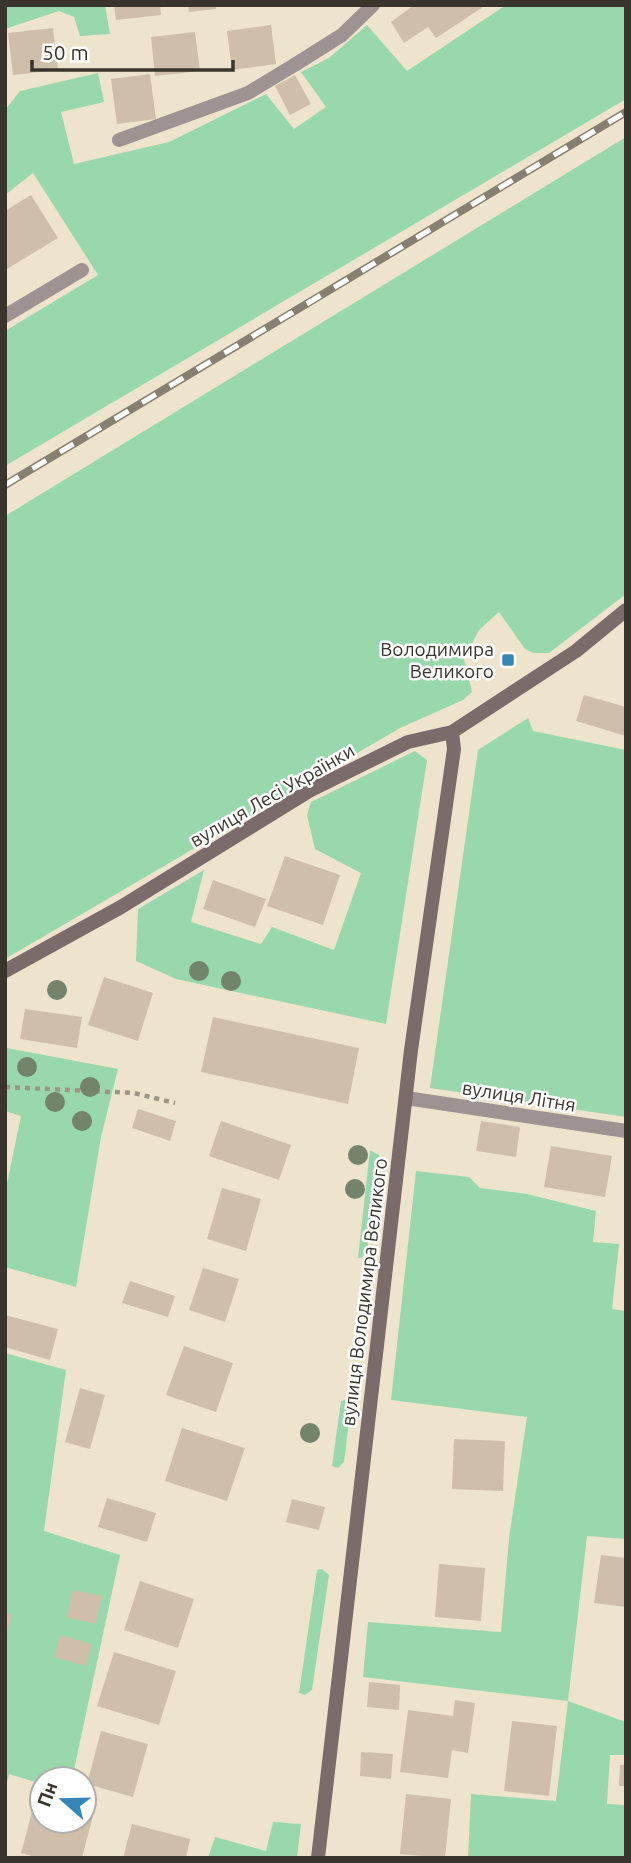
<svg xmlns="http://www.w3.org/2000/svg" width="631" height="1863" font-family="Ubuntu,sans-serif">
  <rect width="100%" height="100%" fill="#eee4cd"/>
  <!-- green -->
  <path fill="#98d8ac" d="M5 5H105L110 34 80 36 74 17 59 11 5 29Z
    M506 5H626V99L5 466V331L98 275 33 173 5 195V110L20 91 98 73 104 102 61 112 74 164 169 142 266 94 294 129 326 107 301 72 329 58 367 25 407 71Z
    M626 137V594L549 653H533L525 649 499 612 479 630 464 659 472 692 463 700 400 728 5 959V516Z
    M528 718 533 731 626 750V1117L430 1088 478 750Z
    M415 751 427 760 386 1024 176 979 136 961 138 909 204 870 191 922 261 944 272 927 334 950 361 873 315 849 307 815 311 802Z
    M5 1037 7 1048 118 1069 101 1137 76 1287 5 1267V1193L21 1116 5 1111Z
    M370 1150 379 1155 367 1252 361 1258H358Z
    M416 1171 469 1177 480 1188 527 1194 596 1211 593 1242 619 1244 612 1309 626 1311V1539L587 1536 568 1701 626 1722V1755H610L607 1804 626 1805V1858H468L471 1794 556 1801 568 1701 363 1677 368 1622 501 1632 509 1538 527 1417 391 1400Z
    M5 1353 66 1370 44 1531 120 1555 72 1779H42V1784L9 1774 5 1790Z
    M346 1400 351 1405 344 1462 338 1468 332 1466 341 1401Z
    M322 1569 329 1575 312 1690 305 1695 299 1693 317 1570Z
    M273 1822 301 1824 297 1858H208L215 1837 266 1851Z"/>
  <!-- building -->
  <path fill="#cebeaa" d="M114 5H160L161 15 116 20Z
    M188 5H216V9L189 12Z
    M414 5H486L436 38 428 27 404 43 391 22Z
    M271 25 276 64 232 70 227 31Z
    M53 28 58 70 13 75 8 33Z
    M195 32 200 71 155 76 151 37Z
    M150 74 156 119 117 124 111 79Z
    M295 75 311 104 290 115 275 86Z
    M31 195 58 238 7 269 5 211Z
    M584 695 626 707V736L576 721Z
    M285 856 340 875 323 925 267 906Z
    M213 880 266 899 255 927 203 909Z
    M104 977 153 993 138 1041 88 1025Z
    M25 1009 82 1017 77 1048 20 1039Z
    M213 1017 359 1048 348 1104 201 1072Z
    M138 1109 176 1121 170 1141 132 1128Z
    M221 1121 291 1145 279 1180 209 1156Z
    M481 1121 520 1127 516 1157 476 1151Z
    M551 1146 612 1156 605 1197 544 1187Z
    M222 1188 261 1199 246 1251 207 1239Z
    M203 1268 239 1279 225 1322 189 1310Z
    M130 1281 175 1296 168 1317 122 1303Z
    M5 1315 58 1329 50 1360 5 1347Z
    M184 1346 233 1363 216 1412 166 1395Z
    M80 1388 105 1395 90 1449 65 1442Z
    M182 1428 245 1448 227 1501 165 1481Z
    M454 1439 505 1441 503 1491 452 1489Z
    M107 1498 156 1513 147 1542 98 1527Z
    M292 1499 325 1507 319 1530 286 1522Z
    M601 1555 626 1558V1607L594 1603Z
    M439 1564 485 1568 481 1621 435 1617Z
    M140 1581 194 1599 178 1648 124 1630Z
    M73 1590 102 1596 96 1624 66 1617Z
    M5 1613 12 1614 6 1637 5 1636Z
    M60 1635 92 1644 86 1666 54 1657Z
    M114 1652 176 1671 159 1725 97 1706Z
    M369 1682 400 1685 399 1710 367 1707Z
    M455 1700 475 1703 468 1753 452 1750 448 1778 400 1772 408 1710 453 1716Z
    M512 1721 557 1726 549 1796 504 1791Z
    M101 1731 148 1744 133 1797 87 1784Z
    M361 1752 393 1754 391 1779 360 1776Z
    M620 1765H626V1786H619Z
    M406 1794 451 1799 445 1858 400 1854Z
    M36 1797 42 1798V1821H84V1809L94 1812 82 1858H39L21 1853Z
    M132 1824 190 1839 186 1858H123Z"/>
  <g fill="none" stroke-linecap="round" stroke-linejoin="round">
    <!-- path -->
    <path stroke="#9d9585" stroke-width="4.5" stroke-dasharray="5 5" stroke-linecap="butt" d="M5 1087 134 1093 175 1103"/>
    <!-- lane -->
    <path stroke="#9e9292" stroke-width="14" d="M119 140 248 93 296 64
      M5 316 82 270"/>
    <!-- street -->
    <path stroke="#9e9292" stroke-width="14" d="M296 64 342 35 373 5
      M406 1098 626 1131"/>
    <!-- secondary -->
    <path stroke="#7c6b6b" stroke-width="14" d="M5 971 121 907 309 791 408 742 452 732 576 651 626 610
      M318 1858 411 1050 454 749 452 732"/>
    <defs>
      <path id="rail" d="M5 485 626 112"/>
    </defs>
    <!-- rail casing -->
    <use href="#rail" stroke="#878071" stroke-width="8"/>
    <!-- rail -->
    <use href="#rail" stroke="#fff" stroke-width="5" stroke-dasharray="16" stroke-linecap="butt"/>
  </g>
  <!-- trees -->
  <g fill="#73836c">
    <circle cx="199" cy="971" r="10"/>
    <circle cx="231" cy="981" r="10"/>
    <circle cx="57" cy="990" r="10"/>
    <circle cx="27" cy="1067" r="10"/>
    <circle cx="90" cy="1087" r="10"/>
    <circle cx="55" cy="1102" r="10"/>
    <circle cx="82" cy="1121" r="10"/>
    <circle cx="358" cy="1155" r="10"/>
    <circle cx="355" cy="1189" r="10"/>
    <circle cx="310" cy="1433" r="10"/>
  </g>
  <!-- markers -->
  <rect fill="#3686b8" stroke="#fff" stroke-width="2.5" x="501" y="653" width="14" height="14" rx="3.5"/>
  <g text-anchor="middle" stroke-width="5" stroke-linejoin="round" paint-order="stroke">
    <!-- poi labels -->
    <g font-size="19" fill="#39352c" stroke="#fff" text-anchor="end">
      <text x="494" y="656">Володимира<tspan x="494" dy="22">Великого</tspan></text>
    </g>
    <!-- street labels -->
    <g font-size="19" fill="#39352c" stroke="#fff">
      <text transform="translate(272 795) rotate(-30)" y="7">вулиця Лесі Українки</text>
      <text transform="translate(519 1096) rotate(9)" y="7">вулиця Літня</text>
      <text transform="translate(364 1292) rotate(-83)" y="7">вулиця Володимира Великого</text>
    </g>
  </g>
  <!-- border -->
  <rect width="631" height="1863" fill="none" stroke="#39352c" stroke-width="14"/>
  <!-- north arrow -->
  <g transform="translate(63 1800) rotate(290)"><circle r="33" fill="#ffffff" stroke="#b0aeab" stroke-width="2"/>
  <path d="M0-5L12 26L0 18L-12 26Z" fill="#3686b8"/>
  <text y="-10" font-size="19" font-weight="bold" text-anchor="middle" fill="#39352c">Пн</text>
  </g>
  <!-- scale -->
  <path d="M32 60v10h201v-10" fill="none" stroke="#39352c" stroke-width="3.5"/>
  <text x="42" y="60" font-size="21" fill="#39352c" stroke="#ffffff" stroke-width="5" paint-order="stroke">50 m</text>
</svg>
